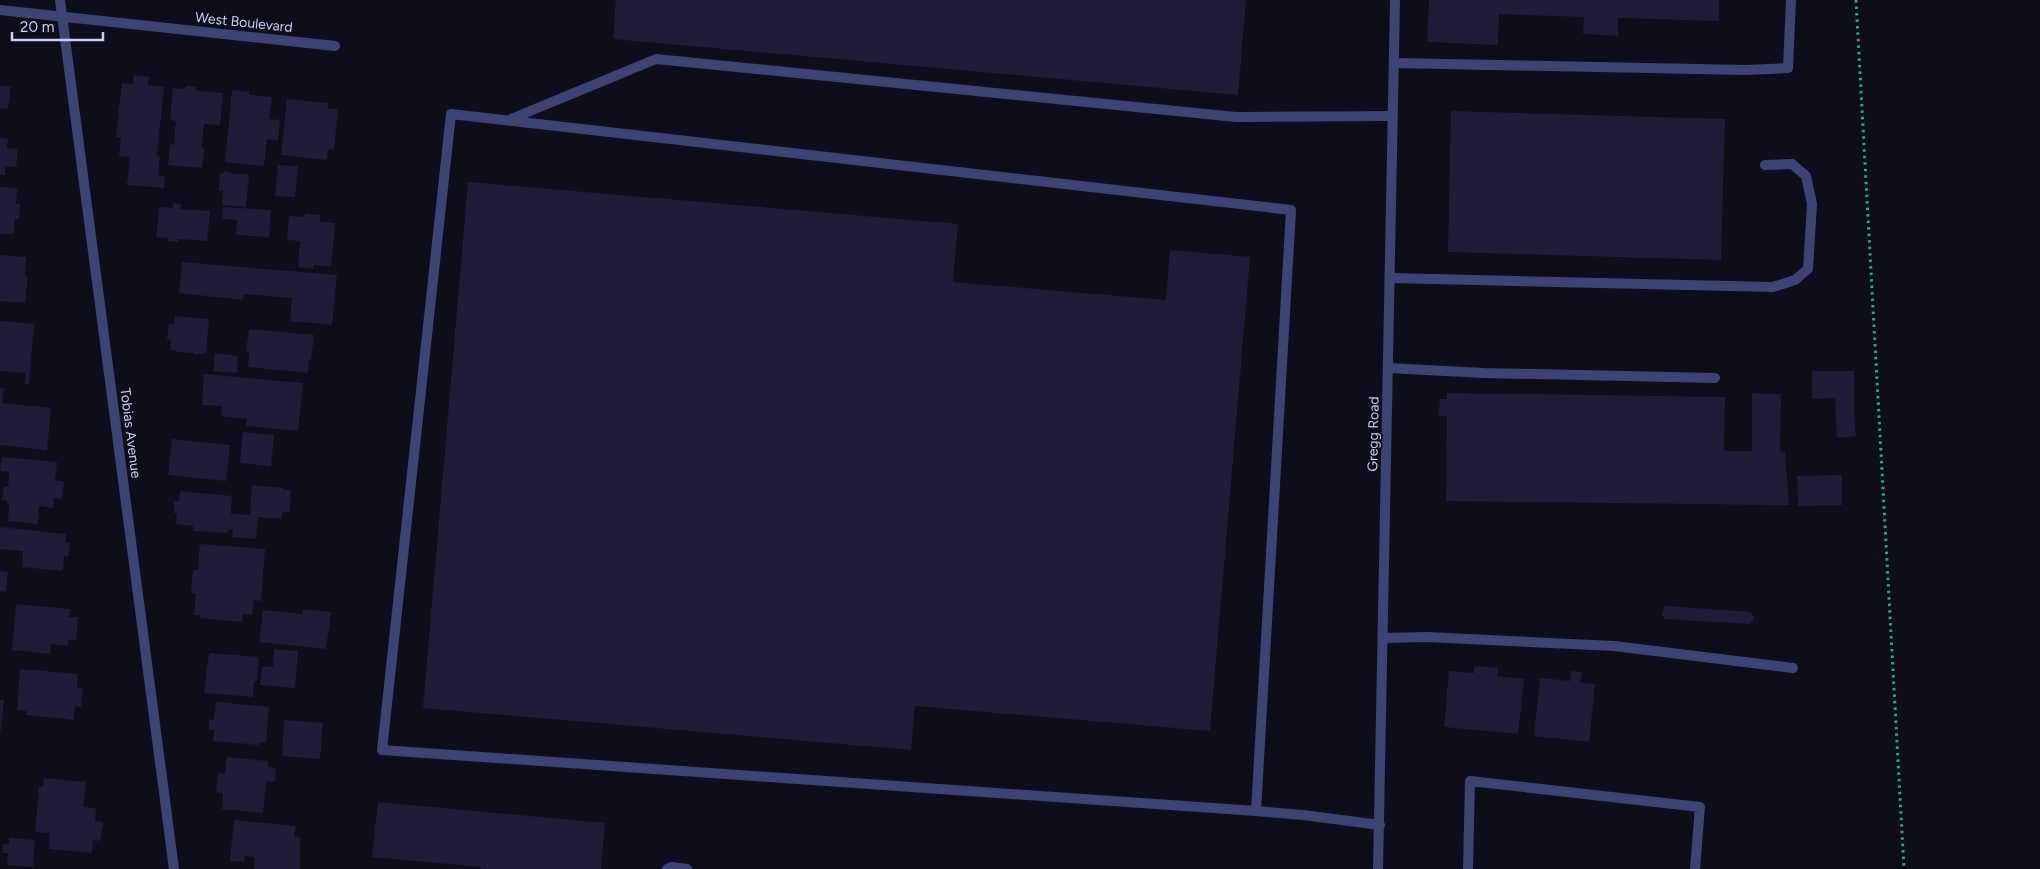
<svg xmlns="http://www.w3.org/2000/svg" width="2040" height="869" font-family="Figtree,sans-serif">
  <rect width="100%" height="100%" fill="#0e0d1b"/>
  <!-- building -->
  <path fill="#1e1c39" d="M616 0H1246L1238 95 613 39Z
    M1429 0H1719V21L1618 18V36L1583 34 1584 17 1499 14 1498 45 1427 42Z
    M134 75 149 77 148 85 164 87 157 155 160 156 158 175 165 176 164 188 127 185 130 157 119 156 121 137H116L122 83 133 84Z
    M0 86 11 87 8 109 0 108Z
    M186 86 196 87V91L223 93 220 125 204 124 202 147 205 148 202 168 168 165 170 144 174 145 176 121 170 120 173 88 185 89Z
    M232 90 249 92V95L272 97 269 119 280 120 278 141 267 139 264 166 225 162Z
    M287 99 328 103V109H338L334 150 328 149 327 160 281 155Z
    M1451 111 1725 119 1721 260 1448 252Z
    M0 138 8 139 7 148 18 149 16 167 5 166V175H0Z
    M278 165 298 166 295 197 275 196Z
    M224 171 230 172V173L249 175 246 207 222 205 223 191H219L220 173H224Z
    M468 182 958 224 953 282 1166 300 1170 250 1250 257 1210 731 915 706 911 750 423 708Z
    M0 187 17 188 16 204H20L19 219H15L13 234H0Z
    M173 203 181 204 180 209 210 211 207 241 178 239V242L168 241V238L156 237 159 207 173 208Z
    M223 207 271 210 269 237 236 235 237 220 222 219Z
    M305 214 320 215V222L335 223 331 266 314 265 313 269 298 267 300 241 287 240 289 216 305 217Z
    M0 255 26 257 25 276 28 277 25 303 0 301Z
    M182 262 337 275 332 325 290 321 292 298 244 294 243 300 179 293Z
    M175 316 209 319 206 353 194 355V353L176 352 177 351 170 350 171 340 167 339 169 324H174Z
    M0 321 34 324 29 384H25L26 373 0 371Z
    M249 329 314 335 311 360H309L308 373 248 367 249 352H246Z
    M215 353 238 356 237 373 213 371Z
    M1812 371H1854V417L1856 436 1837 438 1835 398 1812 399Z
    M204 374 303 383 298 431 246 426 247 419 221 416 222 406 202 405Z
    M0 388 4 389 2 403 51 408 47 450 0 445Z
    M1447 393 1725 397 1724 451H1752V393L1781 394 1780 451 1785 452 1789 505 1446 501 1447 416H1439L1440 399H1447Z
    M243 432 274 435 271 466 240 463Z
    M172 439 230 445 226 481 168 475Z
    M2 457 57 462 55 480 64 482 62 499 54 498 53 508 39 506 38 524 8 521 9 504H7V501L2 500 4 487H8L9 472 0 471Z
    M1842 475V505L1798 506 1797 476Z
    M252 485 283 488V490H291L290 512H282L281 519 258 517 256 539 232 537 233 530H228V533L193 531V526L176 524 177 513H174V501H179L180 491 232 496 231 514 250 515Z
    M0 527 66 534 65 542 70 543 68 557 64 556 63 571 22 567 23 551 0 549Z
    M200 544 265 549 261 601 254 600 252 615 243 614 242 622 199 618 200 615H194L196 594 191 593 193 570H198Z
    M0 571 8 572 6 592 0 591Z
    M16 604 70 609 69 617H78L76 640H68V646L51 644 50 654 12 650Z
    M1665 606 1751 612 1754 619 1750 624 1664 619 1662 614Z
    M303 609 331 612 326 649 259 642 263 610 303 614Z
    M274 649 298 651 295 688 260 685 262 666 273 667Z
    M209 653 259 657 257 681H254L253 697 204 693Z
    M1474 666 1498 668 1497 676 1524 679 1518 734 1444 727 1449 671 1474 673Z
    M20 669 78 674 77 688H83L81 707 75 706 74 720 26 715V711L17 710Z
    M1571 671 1582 672 1580 683 1595 684 1589 742 1534 736 1540 678 1570 681Z
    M0 700H4L1 730H0Z
    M216 702 269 707 266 743 260 742 259 745 213 741 214 730H209V719L214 720Z
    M284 720 323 723 320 759 282 756Z
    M227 757 268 761V767L276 768 275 782 266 781 263 813 222 809 223 793 216 792 218 773 225 774Z
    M44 778 86 782 83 807 96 808 95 821 103 822 100 841 93 840 92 853 49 849 50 833 35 832 39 787H43Z
    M378 802 605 823 601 869H481V867L372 857Z
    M234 820 296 826 294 836 300 837V869H254L255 857 245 856 244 862 230 861Z
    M9 838 35 840 33 867 7 865 8 853H3V844L9 845Z"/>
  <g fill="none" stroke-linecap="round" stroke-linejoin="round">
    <!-- path -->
    <path stroke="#3b9f8c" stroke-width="3" stroke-dasharray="2.5 4" stroke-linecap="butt" d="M1856 0 1904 869"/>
    <!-- lane -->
    <path stroke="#3e4374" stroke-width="10" d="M1394 63 1746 70 1788 68 1791 0
      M511 119 656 59 1236 117 1392 116
      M1390 278 1773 287 1795 280 1808 269 1812 204 1806 176 1792 164 1765 165
      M1388 368 1484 373 1715 378
      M1383 638 1427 637 1614 646 1793 668
      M1256 811 1291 210 451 114 382 750 1256 811 1303 815 1380 825
      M667 869 671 867 687 869
      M1468 869 1470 781 1700 807 1695 869"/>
    <!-- street -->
    <path stroke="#3e4374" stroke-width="10" d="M60 0 174 869
      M0 10 335 46
      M1378 869 1395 0"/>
  </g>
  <g text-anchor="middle" stroke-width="4" stroke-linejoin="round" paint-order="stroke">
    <!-- street labels -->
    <g font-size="14" fill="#cecef9" stroke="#0e0d1b">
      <text transform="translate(244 22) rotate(6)" y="5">West Boulevard</text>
      <text transform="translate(131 433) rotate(83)" y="5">Tobias Avenue</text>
      <text transform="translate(1373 434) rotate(-89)" y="5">Gregg Road</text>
    </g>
  </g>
  <!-- scale -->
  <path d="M12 32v8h91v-8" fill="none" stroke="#cecef9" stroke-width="2.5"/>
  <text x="20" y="32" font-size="15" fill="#cecef9" stroke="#0e0d1b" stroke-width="4" paint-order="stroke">20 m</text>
</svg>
